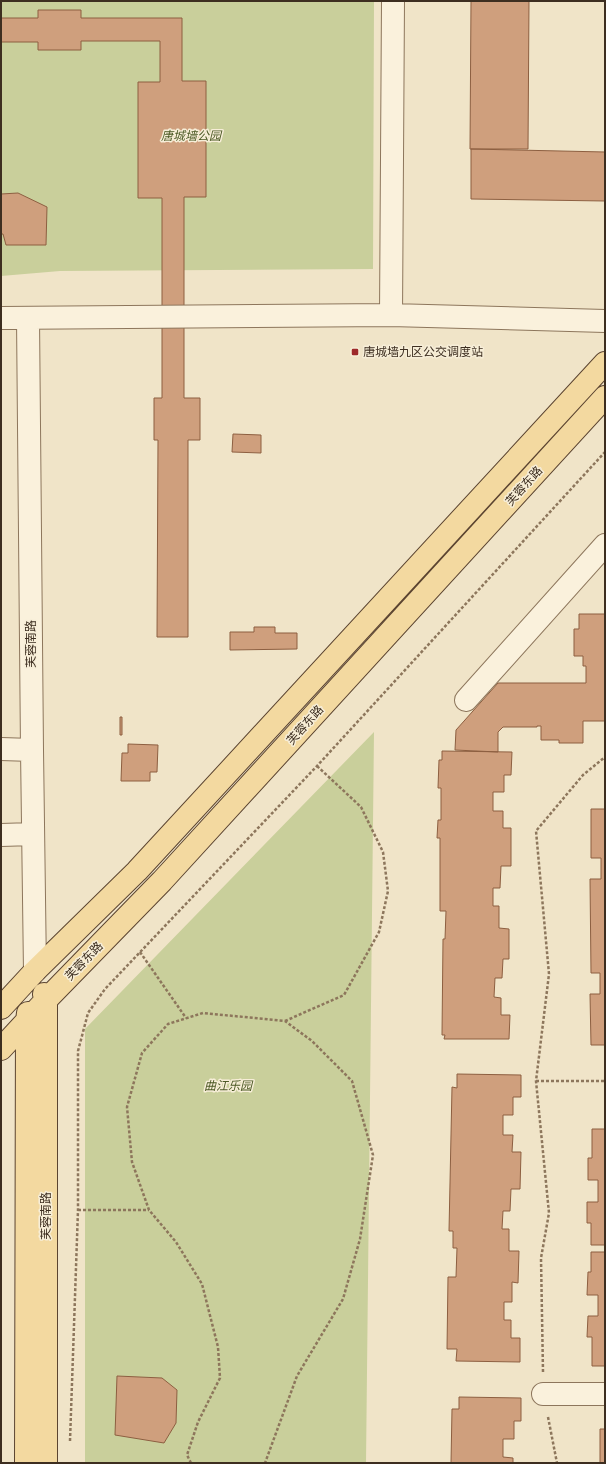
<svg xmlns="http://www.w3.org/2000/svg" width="606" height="1464" font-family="'Times New Roman','Noto Sans SC',serif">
  <rect width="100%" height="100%" fill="#f0e4c8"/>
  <!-- green -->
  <path fill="#c9cf9b" d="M1 1H374L373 269 60 271 1 276Z
    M374 732 366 1463H85V1029Z"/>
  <!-- building -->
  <path fill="#cf9f7d" stroke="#8d5f41" d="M471 1H529L528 149H470Z
    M38 10H81V18H182V81H206V197H184V398H200V440H188V637H157L158 440H154V398H162V198H138V82H160V41H81V50H38V42H1V18H38Z
    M471 149 605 152V201L471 199Z
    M18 193 47 207 46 245H6L3 234H1V194Z
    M233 434 261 435V453L232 452Z
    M579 614H605V721H583V743H559V740H541V726H537V727H503L498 732V752L455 750 456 730 498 683H586V666H583V656H574V629H579Z
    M254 627H275V633H297V649L230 650V632H254Z
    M120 717H122V735H120Z
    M128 744 158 745 157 772H150V781H121L122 753H128Z
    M442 751 512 752 511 775H504V792H493V811H503V828H511V866H501L500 888H493V906H499V928L509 929V959H503L502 978H495L494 997 501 998V1015H510L509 1039H444L445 1035H442L443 939H445L446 911H440V838H437L438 820H441V788H438L439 760H442Z
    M591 809H605V1045H591L590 994H600V973H591L590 879H601V858H591Z
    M457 1074 521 1075V1097H513V1115H503V1135H513L512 1152H521L520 1189H511L510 1211H503L502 1229H509V1251H519L518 1283 512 1282V1302H504V1320H511V1338H520V1362L456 1361 457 1349H447L448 1277H456L457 1248H453V1231H449L452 1087 457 1088Z
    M592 1129H605V1245H591V1223H587V1202H598V1180H588V1158H592Z
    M591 1252H605V1366H592V1337H587L588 1316H598V1295H587L588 1272H591Z
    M117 1376 162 1378 177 1390 176 1423 164 1443 115 1435Z
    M459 1397 521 1398V1421H514V1439H503V1457L513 1458V1463H451L452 1409H459Z
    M600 1429H605V1463H600Z"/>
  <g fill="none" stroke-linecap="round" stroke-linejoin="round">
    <defs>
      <path id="minor" d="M391 315 393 1
        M1 318 391 315 605 321
        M28 318 32 750 35 971
        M466 700 605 545
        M1 749 32 750
        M1 835 33 834
        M543 1394H605"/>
      <path id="major" d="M44 994 46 1000V1463
        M1 1008 35 971 137 871 605 363
        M1 1049 46 1000 162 881 605 397
        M26 1463 27 1021 28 1013"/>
    </defs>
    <!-- minor casing -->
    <use href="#minor" stroke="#8d765c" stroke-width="24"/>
    <!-- major casing -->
    <use href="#major" stroke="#5b4430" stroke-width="24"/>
    <!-- path -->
    <path stroke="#8d765c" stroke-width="2.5" stroke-dasharray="3 2" stroke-linecap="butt" d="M140 952 186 1018
      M285 1021 344 995 379 932 388 891 383 852 361 807 317 766
      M536 1081H605
      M78 1210H149
      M543 1372 541 1258 549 1213 536 1081 549 974 536 831 583 775 605 757
      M548 1417 557 1463
      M70 1441 78 1210V1051L88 1013 105 989 317 766 605 452
      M191 1463 187 1455 198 1422 220 1378 218 1347 202 1284 176 1242 149 1210 132 1162 127 1107 142 1053 168 1024 203 1013 285 1021 312 1041 352 1081 373 1155 360 1239 343 1299 297 1376 265 1463"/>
    <!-- minor -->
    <use href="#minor" stroke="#faf1dc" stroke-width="22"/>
    <!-- major -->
    <use href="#major" stroke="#f3d9a0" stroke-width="22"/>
  </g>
  <!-- markers -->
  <rect fill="#9e2a2b" stroke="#f7eed8" stroke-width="1.5" x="351" y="348" width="8" height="8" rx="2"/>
  <g text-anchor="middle" stroke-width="3" stroke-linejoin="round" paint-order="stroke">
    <!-- park labels -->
    <g font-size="12" font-style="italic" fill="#4d5a26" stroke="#f7eed8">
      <text x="191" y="140">唐城墙公园</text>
      <text x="228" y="1090">曲江乐园</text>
    </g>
    <!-- poi labels -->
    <g font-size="12" fill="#3d2e20" stroke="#f7eed8" text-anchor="start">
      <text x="363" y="356">唐城墙九区公交调度站</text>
    </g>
    <!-- street labels -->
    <g font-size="12" fill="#3d2e20" stroke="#f7eed8">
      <text transform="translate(524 486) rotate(-48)" y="4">芙蓉东路</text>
      <text transform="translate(31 644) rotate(-90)" y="4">芙蓉南路</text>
      <text transform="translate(305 725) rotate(-48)" y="4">芙蓉东路</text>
      <text transform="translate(84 961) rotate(-46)" y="4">芙蓉东路</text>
      <text transform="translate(46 1216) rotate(-90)" y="4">芙蓉南路</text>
    </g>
  </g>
  <!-- border -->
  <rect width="606" height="1464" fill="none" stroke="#3d2e20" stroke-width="4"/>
</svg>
